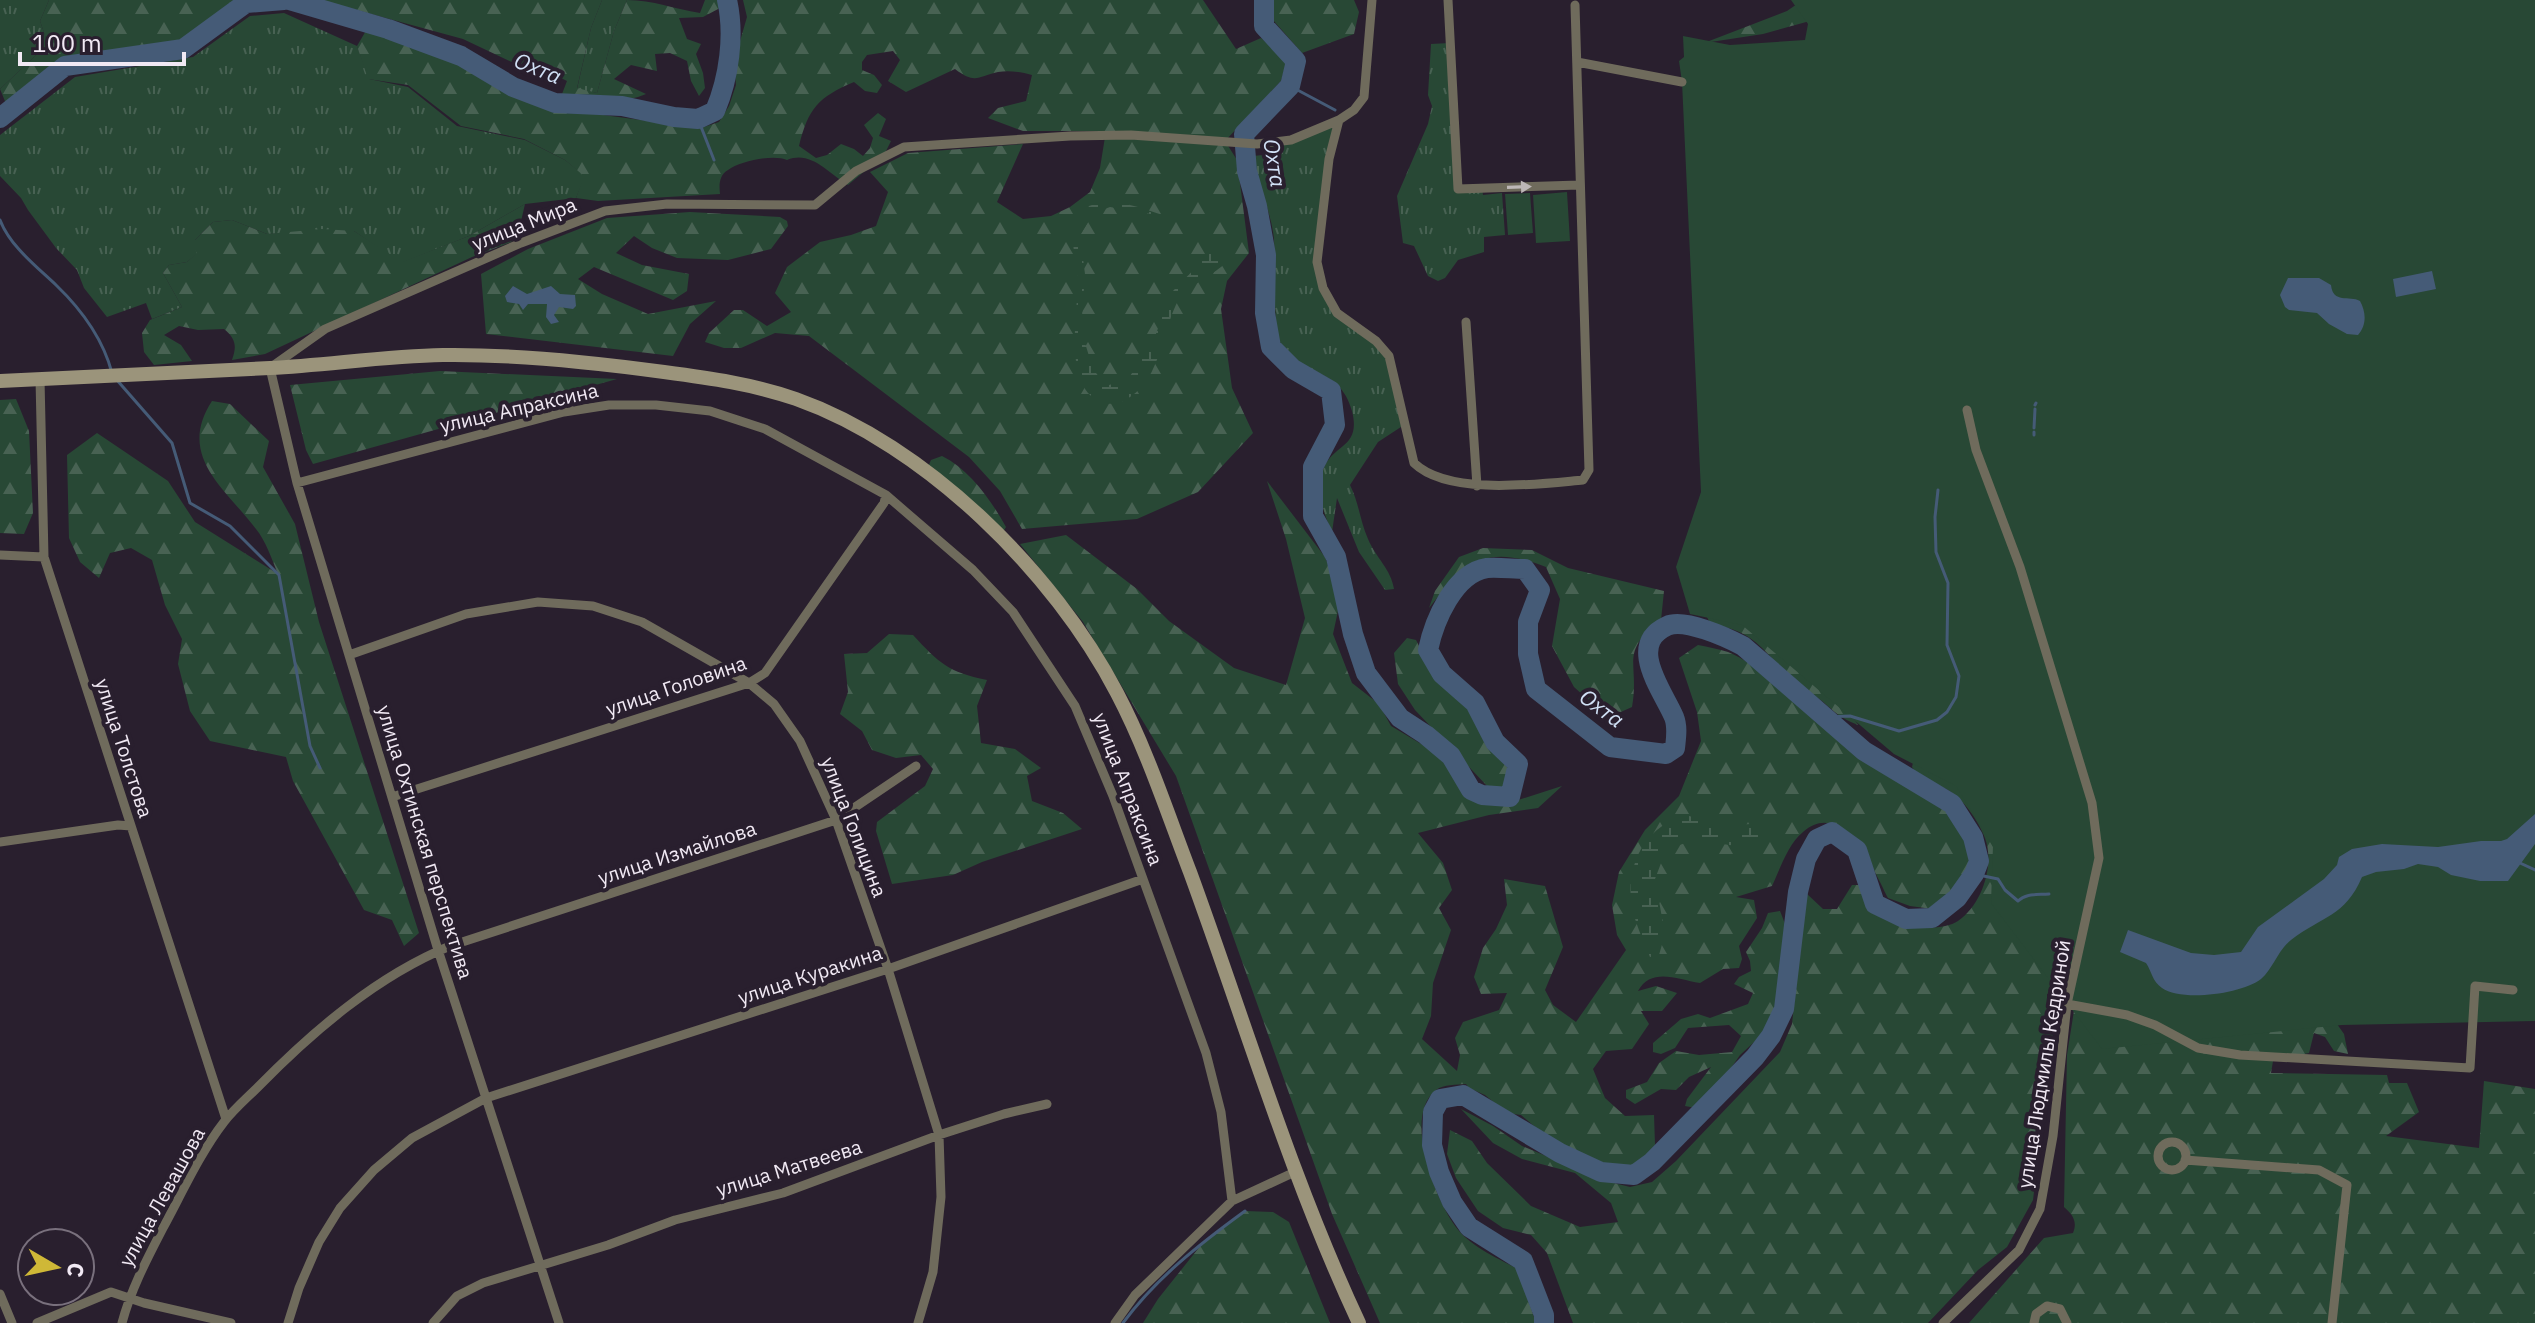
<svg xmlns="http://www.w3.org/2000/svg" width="2535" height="1323" font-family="'IBM Plex Sans',sans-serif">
  <defs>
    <pattern id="grass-tufts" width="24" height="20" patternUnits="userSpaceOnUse" patternTransform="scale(2)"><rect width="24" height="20" fill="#284835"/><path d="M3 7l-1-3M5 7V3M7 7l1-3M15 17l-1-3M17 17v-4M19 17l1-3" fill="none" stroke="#486253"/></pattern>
    <pattern id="forest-firs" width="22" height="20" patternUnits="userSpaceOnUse" patternTransform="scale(2)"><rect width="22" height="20" fill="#284835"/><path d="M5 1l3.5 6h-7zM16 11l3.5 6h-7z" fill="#486253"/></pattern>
    <pattern id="wetland-marsh" width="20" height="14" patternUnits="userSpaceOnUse" patternTransform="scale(2)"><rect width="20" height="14" fill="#284835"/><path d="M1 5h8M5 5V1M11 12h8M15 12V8" fill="none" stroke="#486253"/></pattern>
  </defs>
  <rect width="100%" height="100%" fill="#291f2e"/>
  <!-- grass -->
  <path fill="url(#grass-tufts)" d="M0 0H49L40 21 48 44 0 89Z
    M602 0H627L614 31 597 93 577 89 591 28Z
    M284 13 357 46 369 79 408 87 457 126 525 140 565 160 585 176 576 198 525 204 469 236 401 263 354 231 267 234 232 220 213 222 195 240 198 253 187 262 169 265 163 273 182 307 152 319 146 303 107 317 84 288 77 270 56 248 28 210 21 198 0 176V135L75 77 193 57 250 16Z
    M1450 43 1458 189 1482 188 1483 195 1502 193 1505 235 1484 237V252L1458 260 1445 278 1438 281 1428 276 1414 246 1403 243 1397 196 1428 124 1432 106 1428 95 1431 44Z
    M1339 120 1317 262 1337 313 1389 356 1404 425 1378 442 1350 485C1359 503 1360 521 1368 539 1376 558 1391 569 1394 589L1385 590 1359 552 1337 498 1332 532C1324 514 1313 486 1324 467 1336 443 1361 447 1352 411 1340 365 1300 379 1280 342 1275 333 1276 317 1275 306 1273 284 1275 261 1274 239 1271 211 1258 184 1253 156L1263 155V149H1270V145Z"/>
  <!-- forest -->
  <path fill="url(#forest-firs)" d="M49 0H249L229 7 203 32 187 38 158 45 74 58 63 63 7 106 0 89 48 44 40 21Z
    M320 0H602L591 28 577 88 597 93 614 31 627 0C653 0 674 9 700 13L705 0H719L720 8 703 17 679 18 687 39 701 44 696 54 703 73 705 88 699 96 691 81 687 61 670 53 655 54 657 71 631 65 614 79 646 94C619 106 590 98 562 94L567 81 545 70 520 66 463 39Z
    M743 0H1203L1236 49 1261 38 1287 60 1281 81 1225 141 1237 160 1249 253 1227 281 1221 309 1232 388 1253 433 1198 492 1137 519 1022 529 1000 491 969 457 809 336 775 333 741 348H724L705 342 709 333 734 310H743L767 326 791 312 775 293 787 267 820 242 851 235 876 226 888 192 870 172 908 153 1023 144 997 202 1023 219 1051 216 1070 207 1090 192 1100 168 1106 131H1023L988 118 998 108 1026 101 1032 75C1022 72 1009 70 998 72 978 76 976 85 955 69L906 92 888 81 900 60 893 51 867 55 862 62V70L874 75 882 85 877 93 865 91 854 82C818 97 808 109 799 146L816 158 827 155 841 144 854 149 863 156 870 148 873 138 864 125 878 113 886 119 879 136 891 141 884 155 848 185C828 173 811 150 787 160 774 154 740 161 728 170 719 175 719 185 720 194L598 201 576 198 584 176 565 160 524 139 461 126 408 85 368 79 357 46 367 29 444 56 543 107 701 128 719 122 729 106 736 85 734 62 747 17Z
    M1273 0H1354L1359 12 1354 34 1302 53 1273 20Z
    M1803 0 1817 19 1763 34 1704 43 1787 11Z
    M525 204 518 234 511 242 472 257 265 354 232 360C237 346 236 339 224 329L198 330 179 326 164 335 181 345 192 361 154 365 144 352 142 333 150 320 182 307 163 273 169 265 187 262 197 253 188 240H195L213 222 232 220 267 234 322 229 354 231 402 262 469 236Z
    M690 212 780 217 787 221 788 226 771 249 728 260 677 258 652 248 634 236 616 253 642 265 689 274 687 291 673 300 594 267 578 279 602 294 648 314 716 301 690 324 673 356 486 334 481 274 528 249 607 218Z
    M440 371 617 379 313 464 306 450 290 385Z
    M16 399 29 431 33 513 24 534 0 533V400Z
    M212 401 230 404 269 441 263 467 295 524 319 622 419 933 404 946 392 920 364 910 293 781 286 757 210 741 190 711 178 664 182 639 165 605 152 560 131 548 110 553 99 578 80 562 69 538 67 455 97 433 168 481 195 522 278 574C272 560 266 541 256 529 226 489 176 456 212 401Z
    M942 456C970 470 991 500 1006 527L1003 532 928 467 931 460Z
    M1267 481 1325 557 1341 597 1333 634 1352 683 1379 704 1391 726 1448 760 1469 793 1512 802 1562 786 1538 808 1489 815 1418 833 1443 863 1452 890 1439 908 1451 930 1433 983 1431 1016 1422 1039 1457 1071 1460 1055 1455 1038 1463 1022 1499 1010 1507 993 1481 994 1474 977 1483 948 1496 929 1507 905 1504 879 1545 886 1563 947 1545 990 1553 1005 1576 1022 1626 950 1617 935 1612 905 1619 872 1645 830 1679 796 1701 741 1697 712 1679 658 1698 645C1708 647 1719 649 1728 652 1755 663 1801 700 1823 721 1834 732 1845 746 1858 755 1893 779 1965 805 1971 852 1974 875 1954 895 1940 910L1910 906 1888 898C1875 872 1843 797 1803 832 1788 844 1780 869 1772 886L1736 897 1754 900 1757 918 1739 946 1742 959 1739 968 1723 969 1700 983C1677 979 1651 967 1638 991L1656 986 1677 993 1662 1011H1641L1649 1024 1632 1049 1606 1051 1593 1069 1605 1098 1625 1116 1654 1115 1655 1145 1644 1161 1620 1169 1594 1164 1541 1132 1521 1115 1507 1113 1485 1095 1469 1088 1466 1084C1456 1085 1444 1084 1436 1090 1403 1115 1434 1195 1453 1223 1467 1245 1495 1257 1518 1269L1536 1323H1380L1332 1214 1176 776 1083 622 1020 544 1066 535 1137 589 1169 621 1234 668 1286 685 1305 618 1286 539Z
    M1483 548 1532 550 1568 568 1664 591 1661 620C1618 653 1640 662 1632 707L1614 715 1592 703 1574 687 1552 646 1560 599 1546 567C1486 544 1467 560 1429 608L1435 591 1459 557Z
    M1706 615 1894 621 2059 992 2047 994 2048 1014 2054 1024 2033 1200 2007 1247 1978 1270 1928 1323H1573L1547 1253 1531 1235 1503 1228 1478 1211 1456 1178 1447 1154 1450 1130 1472 1141 1487 1163 1531 1206 1580 1227 1618 1222 1611 1203 1575 1173 1522 1159 1493 1143 1461 1109 1493 1126 1522 1146 1606 1181 1630 1187 1652 1182 1676 1161 1780 1052 1792 1024 1806 893 1823 909H1837L1852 885H1862C1864 892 1866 902 1871 908 1885 927 1939 934 1958 921 1982 905 1995 865 1985 838 1978 820 1964 800 1948 790 1934 782 1921 781 1912 767L1914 759 1820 666 1858 725C1839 717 1837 714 1822 701 1816 696 1807 693 1801 688 1768 660 1759 629 1711 625Z
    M889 634 913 635C939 663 948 672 987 680L977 706 981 743 1015 749 1041 768 1027 776 1032 801 1063 813 1082 829 982 862 953 875 892 884 876 831 877 822 925 786 933 769 921 755 896 758 872 750 862 731 840 714 848 692 844 654 867 653Z
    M1407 638 1416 640 1430 668 1468 709 1493 751 1508 768 1511 780 1509 791 1497 792 1489 788 1415 710 1398 684 1394 653Z
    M1780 911 1787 929 1778 999 1772 1018 1764 1033 1740 1055 1715 1091 1696 1108 1685 1106 1687 1099 1711 1067 1689 1077 1676 1090 1661 1089 1635 1104 1626 1098V1090L1647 1082 1659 1063 1676 1051 1699 1055 1732 1052 1741 1036 1729 1025 1688 1028 1675 1048 1661 1054 1653 1052V1043L1681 1019 1698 1014 1710 1018 1748 1004 1753 993 1734 984 1739 977 1751 971 1750 961 1746 952 1762 928 1768 913Z
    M2079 979 2332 1017 2344 1034 2348 1054 2334 1051 2325 1037 2314 1033 2309 1053 2273 1061 2271 1073 2387 1075 2389 1083H2407L2419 1112 2386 1136 2479 1148 2484 1081 2535 1089V1323H1969L2044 1238 2073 1233C2078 1221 2072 1214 2064 1207L2067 1055Z
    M1245 1211 1273 1212 1289 1222 1330 1323H1143L1158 1299 1205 1240Z"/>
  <!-- wetland -->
  <path fill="url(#wetland-marsh)" d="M1101 202C1122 200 1148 210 1168 217L1110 207 1094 213 1080 235 1085 274 1081 330 1093 369 1106 386 1128 379 1153 342 1171 293 1212 251 1225 249 1227 262C1216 273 1185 288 1179 299 1162 329 1161 378 1130 397 1121 403 1110 406 1101 402 1061 387 1079 308 1078 276 1077 263 1071 246 1074 233 1075 225 1085 214 1089 206Z
    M1686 815 1721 826 1766 823 1773 826 1772 838C1747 853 1724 842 1697 841 1687 841 1675 847 1666 850L1655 879 1665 934 1659 955 1650 957C1643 940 1634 921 1631 902 1627 862 1646 826 1686 815Z"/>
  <!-- pitch -->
  <path fill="#284835" d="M1791 0H2535V1021L2342 1025 2102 1049 1991 903 1993 846 1956 786 1894 754 1742 625 1690 614 1676 567 1701 492 1682 82 1679 61 1684 57 1683 36 1730 45 1805 40 1808 24Z
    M1567 192 1570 241 1536 243 1533 195Z
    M1530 193 1533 233 1508 235 1505 194Z"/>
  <!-- water -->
  <path fill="#455b77" d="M2432 271 2436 289 2396 297 2393 279Z
    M2288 278H2319L2331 285C2333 304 2349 295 2360 301 2366 312 2367 325 2358 335L2347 334 2329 324 2317 313 2289 310 2285 307 2280 295Z
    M513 286 527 294 551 286 560 294 575 295 576 306 573 309 559 307 554 315 559 322 551 324 546 317 547 304H528L523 310 519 304 507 302 505 296Z
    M2535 814V844L2508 881H2480L2451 875 2438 867 2418 864 2404 869 2376 872 2362 877C2345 917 2322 916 2291 940 2278 950 2273 969 2261 979 2242 994 2181 1002 2162 988 2152 981 2152 972 2146 963L2120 952 2128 930 2191 953 2214 955 2241 952 2258 927 2324 879 2337 865 2339 857 2352 849 2382 844 2438 847 2481 841H2501L2507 839Z"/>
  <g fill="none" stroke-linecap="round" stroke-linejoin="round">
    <!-- stream -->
    <path stroke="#455b77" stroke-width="3" d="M1290 86 1335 110
      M698 119 714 160
      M0 220C10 246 36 266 56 285 81 309 103 339 112 373
      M116 379 172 443 190 503 230 526 279 575 310 746 320 768
      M2035 405 2036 403
      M2034 428 2035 409
      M2034 435V432
      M1826 717 1850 716 1899 731 1937 720 1947 712 1956 697 1959 676 1947 645 1948 583 1936 552 1935 517 1938 490
      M2520 863 2535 870
      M1974 874 1998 879 2005 890 2018 901C2026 893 2037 895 2049 894
      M1123 1323C1156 1278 1201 1243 1245 1211"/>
    <!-- river -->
    <path stroke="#455b77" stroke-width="20" d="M289 0 388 29 461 56 513 87 555 103 622 106 674 117 698 119 715 111C729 78 735 35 727 0
      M1264 0V26L1296 61 1290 86 1244 134 1247 171 1257 206 1266 255 1265 313 1271 347 1293 369 1331 391 1335 425 1313 467V516L1336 557 1353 634 1366 673 1400 718 1426 735 1451 756 1471 790 1482 795 1510 797 1518 764 1495 742 1475 703 1442 674 1428 650C1434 621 1454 573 1487 568 1499 567 1513 569 1525 569L1540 590 1528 622V654L1536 689 1610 747 1666 754 1675 748C1676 738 1678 727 1674 717 1663 691 1626 645 1667 626 1684 618 1726 637 1743 646L1864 751 1952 804 1973 837 1979 861 1974 874 1957 898 1932 918 1906 919 1875 904 1857 850 1832 832 1817 839 1806 859 1798 892 1784 1009 1771 1036 1755 1057 1652 1162 1634 1175 1601 1172 1560 1153 1463 1095 1440 1099 1433 1112 1432 1145 1439 1172 1452 1202 1469 1227 1523 1261 1544 1315V1323
      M0 118 65 66 183 49 246 3 284 0"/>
    <!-- street -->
    <path stroke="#6f6b5c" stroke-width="9" d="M1448 0 1458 189 1579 185
      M1577 62 1682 82
      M1339 120 1329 159 1317 262 1323 288 1337 313 1376 341 1389 356 1414 463C1448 496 1538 484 1583 480L1589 470 1575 5
      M1466 322 1477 486
      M40 379 44 557 226 1119
      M297 483 564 412 609 405H656L710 411 765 429 886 495 973 570 1013 612 1075 706 1113 796 1206 1053 1221 1112 1232 1201
      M0 555 44 557
      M349 655 466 614 538 602 593 606 642 622 749 683 774 704 800 741 836 820 888 969 939 1135 941 1197 933 1272 918 1323
      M392 797 749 683 765 673 884 503 886 495
      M0 842 118 825 131 826
      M2067 1004 2127 1015 2155 1025 2198 1048 2240 1055 2470 1068 2475 986 2513 990
      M2158 1156a14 14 0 1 1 28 0a14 14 0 1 1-28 0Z
      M2185 1160 2319 1170 2347 1185 2332 1323
      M0 1294 12 1323
      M37 1323 111 1292 144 1303 231 1323
      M122 1323C131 1289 147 1259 163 1228 182 1193 200 1153 224 1122 234 1109 247 1098 258 1087 313 1031 377 976 450 946L836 820 916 766
      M288 1323 299 1288 319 1242 340 1208 374 1170 412 1138 486 1098 888 969 1143 879
      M433 1323 457 1296 483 1283 608 1245 675 1220 783 1193 939 1135 1004 1114 1047 1104
      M559 1323 438 950 297 483 270 368 325 329 521 243 605 211 667 204 815 205 856 171 904 147 1070 136 1131 135 1257 144 1291 140 1339 120 1354 110 1364 97 1372 0
      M1115 1323 1135 1295 1232 1201 1297 1171
      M1943 1323 2019 1250 2040 1209 2053 1136 2067 1004 2099 858 2092 803 2020 567 1976 450 1967 410
      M2034 1323 2036 1314 2047 1306 2060 1309 2067 1323"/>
    <!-- secondary -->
    <path stroke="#9b947b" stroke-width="14" d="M0 381C90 377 180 373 270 368 328 365 385 356 443 355 517 354 591 362 664 372 709 378 753 384 796 399 926 445 1054 572 1117 693 1147 750 1167 812 1190 872 1245 1022 1291 1178 1359 1323"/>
  </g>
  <!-- one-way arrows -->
  <defs><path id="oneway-solid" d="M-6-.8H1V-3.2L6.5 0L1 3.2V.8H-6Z" transform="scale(2)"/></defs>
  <use fill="#bdb7b7" href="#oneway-solid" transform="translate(1519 187) rotate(-2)"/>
  <g text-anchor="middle" stroke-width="8" stroke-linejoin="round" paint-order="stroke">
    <!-- street labels -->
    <g font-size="20" fill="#f1e9f4" stroke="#291f2e">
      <text transform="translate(524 224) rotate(-22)" y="7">улица Мира</text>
      <text transform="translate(519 408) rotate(-13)" y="7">улица Апраксина</text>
      <text transform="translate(676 686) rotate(-19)" y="7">улица Головина</text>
      <text transform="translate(124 748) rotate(72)" y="7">улица Толстова</text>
      <text transform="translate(1128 789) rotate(69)" y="7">улица Апраксина</text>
      <text transform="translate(854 827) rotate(69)" y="7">улица Голицина</text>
      <text transform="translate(425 842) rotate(73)" y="7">улица Охтинская перспектива</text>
      <text transform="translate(677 853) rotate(-18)" y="7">улица Измайлова</text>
      <text transform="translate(810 975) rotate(-18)" y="7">улица Куракина</text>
      <text transform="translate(2044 1064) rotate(-81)" y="7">улица Людмилы Кедриной</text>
      <text transform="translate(789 1168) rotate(-17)" y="7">улица Матвеева</text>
      <text transform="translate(162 1197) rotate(-61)" y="7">улица Левашова</text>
    </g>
    <!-- water labels -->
    <g font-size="22" font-style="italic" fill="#d1e1f6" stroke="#291f2e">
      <text transform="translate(538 68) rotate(22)" y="8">Охта</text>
      <text transform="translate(1275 163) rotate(81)" y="8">Охта</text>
      <text transform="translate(1602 708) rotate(36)" y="8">Охта</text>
    </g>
  </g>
  <!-- north arrow -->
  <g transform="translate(56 1267) rotate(99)"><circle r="38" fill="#291f2e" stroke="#79707d" stroke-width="2"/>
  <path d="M0-6L14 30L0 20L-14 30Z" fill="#cfb837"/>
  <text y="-12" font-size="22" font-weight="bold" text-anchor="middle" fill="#f1e9f4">С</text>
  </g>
  <!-- scale -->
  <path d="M20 52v12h164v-12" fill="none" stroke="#f1e9f4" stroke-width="4"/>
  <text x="32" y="52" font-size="24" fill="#f1e9f4" stroke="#291f2e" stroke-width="6" paint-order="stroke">100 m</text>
</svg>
